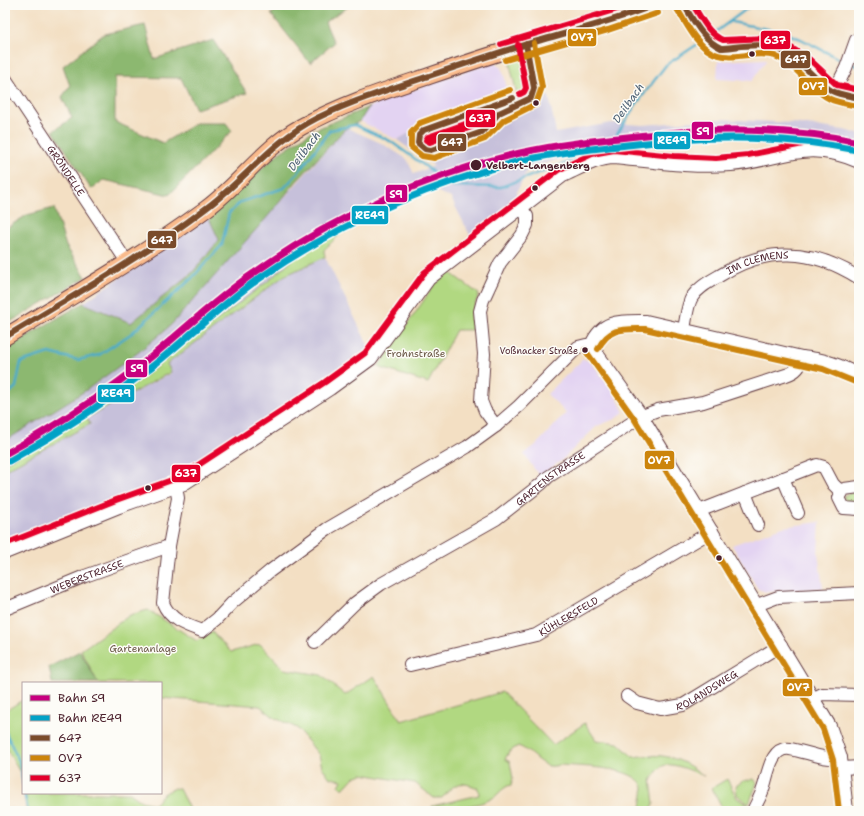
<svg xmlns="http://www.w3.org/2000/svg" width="864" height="816" font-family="'Shantell Sans',sans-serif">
  <rect width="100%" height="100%" fill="#fdfcf7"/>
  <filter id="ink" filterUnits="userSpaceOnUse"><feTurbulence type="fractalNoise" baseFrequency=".025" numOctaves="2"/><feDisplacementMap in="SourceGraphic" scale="8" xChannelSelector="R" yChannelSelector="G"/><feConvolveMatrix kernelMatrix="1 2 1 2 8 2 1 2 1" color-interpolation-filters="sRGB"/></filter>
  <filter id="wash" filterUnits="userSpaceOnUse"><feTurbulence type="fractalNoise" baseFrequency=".012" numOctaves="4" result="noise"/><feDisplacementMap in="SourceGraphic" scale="16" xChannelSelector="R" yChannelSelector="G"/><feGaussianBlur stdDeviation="0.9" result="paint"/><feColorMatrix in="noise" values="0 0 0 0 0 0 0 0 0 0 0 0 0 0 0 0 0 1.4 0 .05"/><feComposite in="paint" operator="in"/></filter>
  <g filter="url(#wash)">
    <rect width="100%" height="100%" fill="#f3dfc3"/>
    <!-- built -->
    <path fill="#e3d3f2" d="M767 59 752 81 717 79 718 61Z
      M493 62 500 66 504 74 507 90 505 95 500 99 416 129 397 140 360 121 369 107 404 93Z
      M583 359 589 361 595 367 613 390 624 412 615 419 597 426 561 461 539 476 524 454 536 445 566 413 547 394Z
      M820 522 818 554 823 588 766 592 758 589 732 545 783 527Z"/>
    <!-- industrial -->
    <path fill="#c6c0da" d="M505 95 549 96 556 133 611 123 643 125 721 119 793 123 844 130 859 134V146L842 141 791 134 722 130 642 137 528 168 516 194 527 209 476 247 451 198 432 189 347 227 303 250 268 281 126 390 97 410 5 463V441L85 391 140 351 171 325 345 129 347 128 381 143 407 159 414 174 434 166 397 140 416 129Z
      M208 216 220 240 192 273 131 323 83 303Z
      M325 257 370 349 365 359 185 477 5 547V470L89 425 87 418 171 373 166 365 284 276Z"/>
    <!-- green -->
    <path fill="#b1d881" stroke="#7e7c56" d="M524 57 530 92 523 96 517 94 509 61Z
      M347 227 324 250 325 257 284 276 167 364 171 372 87 418 90 424 5 470V463L97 410 126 390 268 281 303 250Z
      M449 272 479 294 471 314 472 330H456L428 383 378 367 435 284Z
      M859 490V506H849L843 496Z
      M148 610 197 641 212 632 231 652 260 644 284 669 321 675 345 695 374 676 401 721 502 692 553 745 585 723 596 740 618 743 633 757C663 753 679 756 704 776 694 772 670 760 661 767 657 770 654 777 651 780L654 804 650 810H642C639 802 647 792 641 783 628 766 581 767 561 765 557 765 553 767 549 766 537 763 530 750 518 746L509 752 505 759 510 762 513 779 511 785C502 787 499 795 491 799 481 805 444 811 432 811V806L479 795 478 788C458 780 456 783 442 798H434L415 783 362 774 354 777 343 789 339 786 342 780 330 778 322 767 319 755 297 728 275 718 260 706 161 698V683H98L81 650 130 615Z
      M23 700V778L5 746V711Z
      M727 779 737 798 751 807 749 811H724L712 788Z
      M754 779 757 783 749 804 737 795 736 786 743 781Z
      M174 788 179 789 190 811H26V793H130L141 801 155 804 162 795Z"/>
    <!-- forest -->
    <path fill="#8cb86f" stroke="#6b6c4d" d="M284 5H351L325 22 334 43 310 63 271 14Z
      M145 25 154 59 213 40 247 93 196 109 181 78 115 77V122L163 143 196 123H226L232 131 169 195 104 180 91 189 53 131 72 118 62 97 70 86 63 66 104 34Z
      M369 107 360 121 345 129 296 182 269 215 171 325 140 351 85 391 5 441V349L83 303 131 323 192 273 219 240 208 216 279 153 314 130Z
      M54 208 66 246 86 277 5 325V229L27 215Z
      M859 237V261L854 255Z
      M80 651 98 683H52L49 667Z"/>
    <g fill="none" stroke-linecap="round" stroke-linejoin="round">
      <!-- stream -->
      <path stroke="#4aabc9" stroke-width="2.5" d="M732 22 783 32 801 39 845 62
        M710 36 752 5
        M852 64 859 67
        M5 397 16 387 21 362 49 353 78 360 99 355 132 333 192 278 222 245 229 213 241 202 284 188 297 174 330 130 355 125 390 141 453 186 501 187 609 147 635 106 666 65 704 40
        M5 731 19 761 23 785
        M24 793 28 811"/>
    </g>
  </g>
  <g filter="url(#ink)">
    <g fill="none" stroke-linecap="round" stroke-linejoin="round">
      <defs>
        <g id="minor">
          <path d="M684 5C694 20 704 43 721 48L768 46 779 49 804 65 825 86 834 92 859 98"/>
          <path id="s1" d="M5 78 127 262"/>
          <path d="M834 92 846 68 856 40 859 38"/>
          <path id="s2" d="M684 329C686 320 687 305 692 297 699 287 709 282 719 276 766 246 812 248 859 278"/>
          <path d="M591 345 642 416 830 726 841 758 847 811"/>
          <path d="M591 345C602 319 620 321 646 321L802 357C824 359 840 365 859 375"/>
          <path d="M496 426 485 411 481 401 484 354 480 311 483 300 500 263 522 235 527 225V216L521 208"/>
          <path d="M783 478 798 513"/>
          <path d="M176 487 178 498 169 546 163 603C170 620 185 625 202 631L217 619 232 603 270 571 327 529 467 447 496 426 519 406 578 347 586 345H591"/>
          <path d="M859 487 844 489 839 498 844 508 859 509"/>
          <path d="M745 493 758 525"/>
          <path d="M699 511 817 465 824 467 833 484 841 492"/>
          <path d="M5 553 119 507 184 484 330 389 371 359 429 279 563 176C579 169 597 158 615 158 654 162 692 168 731 165 782 161 804 138 859 162"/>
          <path d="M757 605 778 597 859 593"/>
          <path id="s3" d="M5 609 85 576 169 546"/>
          <path id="s4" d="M315 642 355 603 381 584 496 519 541 484 548 477 642 416 658 410 703 402 786 375C796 372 801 367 802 357"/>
          <path id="s5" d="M410 665 536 635 712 531"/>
          <path id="s6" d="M627 696 637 703 660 709 683 705 781 645"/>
          <path d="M814 698 822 694 859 695"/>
          <path d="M843 768 859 767"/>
          <path d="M753 811C756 804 761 796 763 789 768 776 770 746 790 749 808 752 823 760 841 758"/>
        </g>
        <path id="major" d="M5 337C72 296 142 256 206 209 240 184 263 148 301 127 342 104 387 90 432 75 467 63 502 51 538 41 577 30 618 21 655 5"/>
      </defs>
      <!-- minor casing -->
      <use href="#minor" stroke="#633c42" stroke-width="14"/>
      <!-- major casing -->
      <use href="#major" stroke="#633c42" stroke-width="18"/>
      <!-- minor -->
      <use href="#minor" stroke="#fff" stroke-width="12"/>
      <!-- major -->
      <use href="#major" stroke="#fabb8c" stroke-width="16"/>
      <defs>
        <path id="bus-1" d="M684 5C694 21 703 40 721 48 738 47 763 42 779 49 801 59 813 79 832 91 840 95 851 96 859 98
          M513 98 424 130 419 135 418 143 425 149 431 150 482 132 499 113 531 98 534 88 526 44
          M5 337C73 296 142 257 205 209 246 179 270 142 317 118 354 100 393 88 432 75 467 63 502 51 538 41 577 30 617 20 655 5"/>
        <path id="bus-2" d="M677 9C687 24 695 43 711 52 730 63 755 49 775 56 798 65 809 89 830 99 838 103 849 104 857 106
          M505 60 608 30 658 13
          M510 90 420 123 411 133V147L422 156 434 158 485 139 504 120 536 104 542 87 534 43
          M598 349C609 327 623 329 645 329L823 369 855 382
          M585 350 635 420 823 729 833 760 839 811"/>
        <path id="bus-3" d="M693 5C701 17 708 34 723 40L768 38 782 42 809 59 837 85 859 90
          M501 44 631 5
          M518 45 526 88 524 92 520 94
          M485 117 477 125 430 142 426 140 428 137Z
          M5 544 116 500 180 477 325 382 365 353 424 273 558 170 592 154 614 150 674 156 716 158 748 155 808 143 841 147 859 153"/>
      </defs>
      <!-- bus-1 casing -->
      <use href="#bus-1" stroke="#fdfcf7" stroke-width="9"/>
      <!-- bus-2 casing -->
      <use href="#bus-2" stroke="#fdfcf7" stroke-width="9"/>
      <!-- bus-3 casing -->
      <use href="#bus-3" stroke="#fdfcf7" stroke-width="9"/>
      <!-- bus-1 -->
      <use href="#bus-1" stroke="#7a4b2a" stroke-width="6"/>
      <!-- bus-2 -->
      <use href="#bus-2" stroke="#cc840b" stroke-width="6"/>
      <!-- bus-3 -->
      <use href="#bus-3" stroke="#e4002b" stroke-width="6"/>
      <defs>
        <path id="rail-1" d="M5 454C54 427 107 392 151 357 185 329 217 298 254 273 333 217 426 175 520 153 559 144 598 140 637 136 712 127 785 127 859 142"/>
        <path id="rail-2" d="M9 461C59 433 109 400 154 365 190 336 222 304 260 278 339 224 428 184 521 161 559 152 598 148 637 144 712 135 784 135 857 150"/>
      </defs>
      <!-- rail-1 casing -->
      <use href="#rail-1" stroke="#fdfcf7" stroke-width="10"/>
      <!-- rail-2 casing -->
      <use href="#rail-2" stroke="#fdfcf7" stroke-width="10"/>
      <!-- rail-1 -->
      <use href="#rail-1" stroke="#c7007f" stroke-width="7"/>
      <!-- rail-2 -->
      <use href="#rail-2" stroke="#04a2c6" stroke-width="7"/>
    </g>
  </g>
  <!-- markers -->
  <g fill="#4a1f2b" stroke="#fdfcf7" stroke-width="1.5">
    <circle cx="752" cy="54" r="3.5"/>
    <circle cx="536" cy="103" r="3.5"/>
    <circle cx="476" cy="165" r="6"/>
    <circle cx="535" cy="188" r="3.5"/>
    <circle cx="585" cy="350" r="3.5"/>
    <circle cx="148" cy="488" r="3.5"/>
    <circle cx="719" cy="558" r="3.5"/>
  </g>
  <g text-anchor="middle" stroke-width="3" stroke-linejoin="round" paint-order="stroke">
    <!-- bus labels -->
    <g font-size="9" fill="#4a1f2b" stroke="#fdfcf7" text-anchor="end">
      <text x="578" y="354">Voßnacker Straße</text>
    </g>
    <!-- stop labels -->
    <g font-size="10" font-weight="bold" fill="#4a1f2b" stroke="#fdfcf7" text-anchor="start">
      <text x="486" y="169">Velbert-Langenberg</text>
    </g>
    <!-- street labels -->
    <g font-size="10" fill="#4a1f2b" stroke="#fdfcf7">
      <text dy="4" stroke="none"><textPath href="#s1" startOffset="111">GRÖNDELLE</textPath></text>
      <text dy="4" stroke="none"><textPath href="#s2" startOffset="109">IM CLEMENS</textPath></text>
      <text dy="4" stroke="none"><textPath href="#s4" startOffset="288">GARTENSTRASSE</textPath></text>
      <text dy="4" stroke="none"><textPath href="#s3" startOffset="88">WEBERSTRASSE</textPath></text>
      <text dy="4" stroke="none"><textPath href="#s5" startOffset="167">KÜHLERSFELD</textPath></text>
      <text dy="4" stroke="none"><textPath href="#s6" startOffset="87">ROLANDSWEG</textPath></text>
    </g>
    <!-- park labels -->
    <g font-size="10" fill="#695645" stroke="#fdfcf7">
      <text x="416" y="357">Frohnstraße</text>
      <text x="143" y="652">Gartenanlage</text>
    </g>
    <!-- water labels -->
    <g font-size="11" font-style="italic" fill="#4a5e72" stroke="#fdfcf7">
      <text transform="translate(628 103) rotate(-55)" y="4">Deilbach</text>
      <text transform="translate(304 151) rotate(-53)" y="4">Deilbach</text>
    </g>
  </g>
  <g stroke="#fdfcf7" stroke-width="1.5">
    <rect x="567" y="28" width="30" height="19" rx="4" fill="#cc840b"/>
    <rect x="760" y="30" width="31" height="20" rx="4" fill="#e4002b"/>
    <rect x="780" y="50" width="31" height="19" rx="4" fill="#7a4b2a"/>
    <rect x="798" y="77" width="30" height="19" rx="4" fill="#cc840b"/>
    <rect x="465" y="109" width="31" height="19" rx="4" fill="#e4002b"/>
    <rect x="691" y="121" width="23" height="19" rx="4" fill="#c7007f"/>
    <rect x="653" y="131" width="38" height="19" rx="4" fill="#04a2c6"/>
    <rect x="437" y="133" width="30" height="19" rx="4" fill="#7a4b2a"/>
    <rect x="385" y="184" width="23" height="19" rx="4" fill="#c7007f"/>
    <rect x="351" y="205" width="38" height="20" rx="4" fill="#04a2c6"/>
    <rect x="147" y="230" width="30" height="19" rx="4" fill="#7a4b2a"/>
    <rect x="125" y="359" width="23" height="19" rx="4" fill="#c7007f"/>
    <rect x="97" y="384" width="38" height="19" rx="4" fill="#04a2c6"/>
    <rect x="644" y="450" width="31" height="20" rx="4" fill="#cc840b"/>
    <rect x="171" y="464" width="30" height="19" rx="4" fill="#e4002b"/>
    <rect x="782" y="678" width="31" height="19" rx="4" fill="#cc840b"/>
  </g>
  <g font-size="11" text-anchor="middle" font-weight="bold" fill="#fff">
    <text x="582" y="41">OV7</text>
    <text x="775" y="44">637</text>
    <text x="796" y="63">647</text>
    <text x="813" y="90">OV7</text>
    <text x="480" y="122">637</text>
    <text x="703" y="135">S9</text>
    <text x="672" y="144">RE49</text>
    <text x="452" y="146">647</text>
    <text x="396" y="198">S9</text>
    <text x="370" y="219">RE49</text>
    <text x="162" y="244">647</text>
    <text x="137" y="372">S9</text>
    <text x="116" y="397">RE49</text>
    <text x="659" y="464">OV7</text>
    <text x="186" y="477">637</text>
    <text x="798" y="691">OV7</text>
  </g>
  <!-- margin -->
  <rect width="864" height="816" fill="none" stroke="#fdfcf7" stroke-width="20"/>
  <!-- legend -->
  <rect x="22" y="682" width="140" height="112" fill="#fdfcf7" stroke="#b5a4a5"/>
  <rect x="30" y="695" width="20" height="6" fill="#c7007f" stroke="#b5a4a5"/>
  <text x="58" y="702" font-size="12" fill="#4a1f2b">Bahn S9</text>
  <rect x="30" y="715" width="20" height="6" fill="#04a2c6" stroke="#b5a4a5"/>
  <text x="58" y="722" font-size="12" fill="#4a1f2b">Bahn RE49</text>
  <rect x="30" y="735" width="20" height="6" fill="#7a4b2a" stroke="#b5a4a5"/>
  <text x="58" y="742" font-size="12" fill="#4a1f2b">647</text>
  <rect x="30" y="755" width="20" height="6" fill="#cc840b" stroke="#b5a4a5"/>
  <text x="58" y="762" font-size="12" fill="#4a1f2b">OV7</text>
  <rect x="30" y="775" width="20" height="6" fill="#e4002b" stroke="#b5a4a5"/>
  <text x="58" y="782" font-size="12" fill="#4a1f2b">637</text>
</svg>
